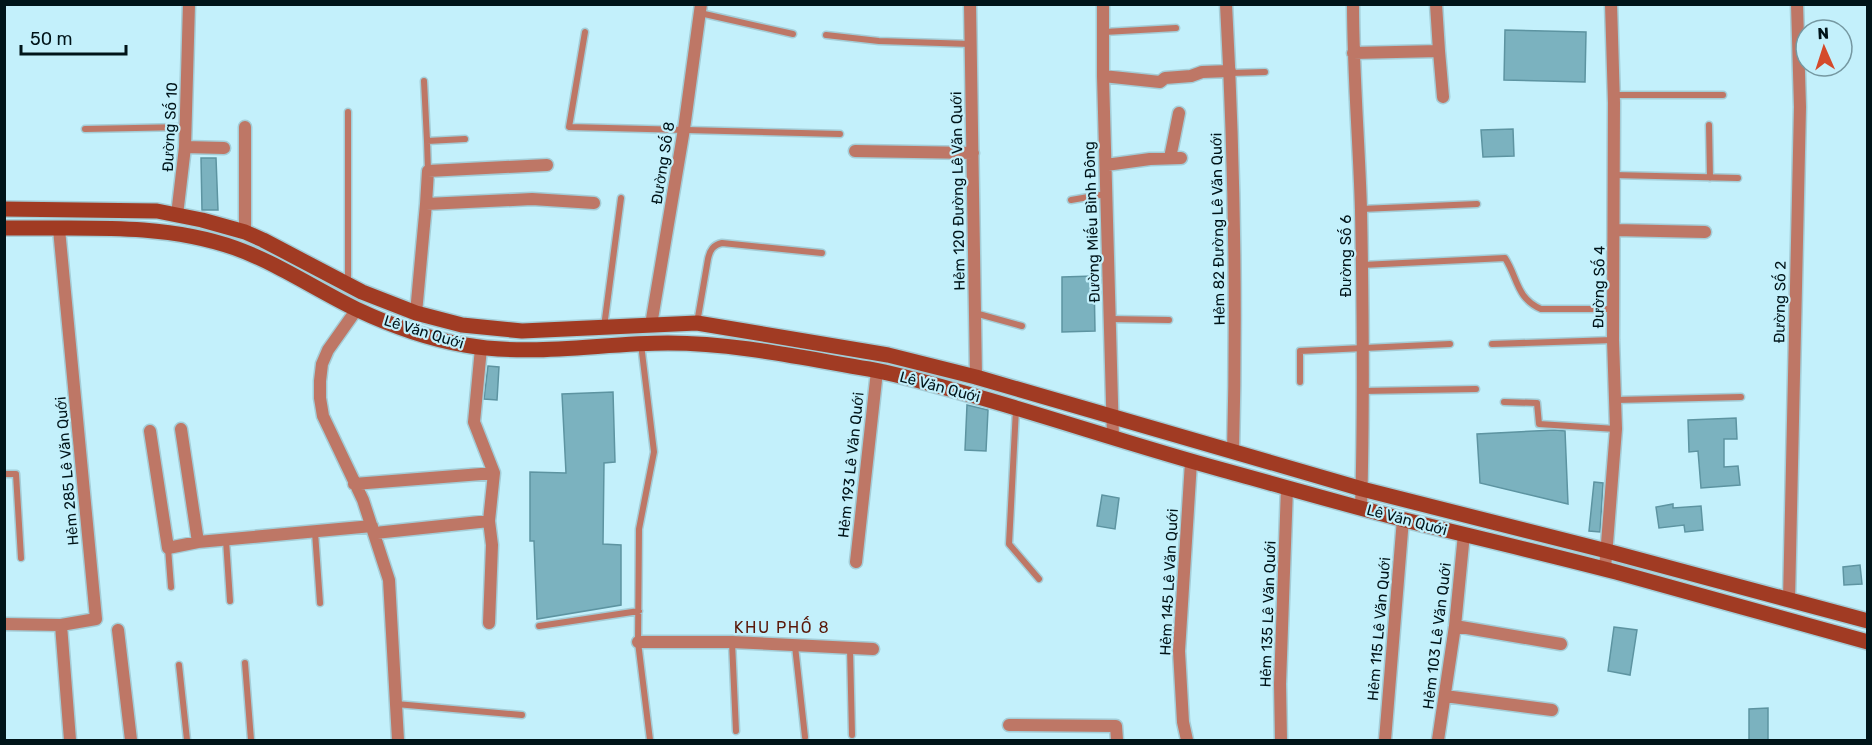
<svg xmlns="http://www.w3.org/2000/svg" width="1872" height="745" font-family="Rubik,sans-serif">
  <rect width="100%" height="100%" fill="#c3f0fb"/>
  <!-- building -->
  <path fill="#7bb2bf" stroke="#5d94a1" stroke-width="1.5" d="M1505 30 1586 32 1585 82 1504 80Z
    M1513 129 1514 156 1483 157 1481 130Z
    M201 158H216L218 210H202Z
    M1094 276 1095 331 1062 332V277Z
    M488 366 499 367 497 400 484 399Z
    M613 392 615 462 604 463 603 544 621 545V605L537 619 534 541H530V472L566 473 562 394Z
    M967 405 988 410 986 451 965 450Z
    M1736 418 1737 439H1724V467L1738 466 1740 485 1701 488 1698 451 1689 452 1688 420Z
    M1555 430 1565 431 1568 504 1480 483 1477 434Z
    M1594 482 1603 483 1600 532 1589 531Z
    M1102 495 1119 498 1115 529 1097 526Z
    M1673 504V508L1701 506 1703 530 1685 532 1684 525 1659 528 1656 507Z
    M1860 565 1862 584 1844 585 1843 567Z
    M1614 627 1637 630 1630 675 1608 671Z
    M1768 708V741H1749V709Z"/>
  <g fill="none" stroke-linecap="round" stroke-linejoin="round">
    <defs>
      <path id="service" d="M700 13 793 34
        M585 32 569 127 840 134
        M1104 32 1176 28
        M826 35 879 41 971 44
        M1230 73 1265 72
        M424 81 427 141
        M1614 95H1723
        M1709 125 1710 178
        M85 129 185 127
        M428 171 427 141 465 139
        M1614 175 1738 178
        M1071 200 1106 194
        M1361 209 1477 204
        M1362 265 1505 258C1518 278 1516 298 1541 309H1614
        M348 284V112
        M975 313 1022 326
        M1110 319 1169 320
        M697 323 708 259C710 250 713 245 722 243L822 253
        M604 327 621 198
        M641 344 654 452 639 529 638 642 650 740
        M1492 344 1613 340
        M1300 382V351L1450 344
        M1363 391 1476 389
        M1616 400 1741 397
        M1504 402 1537 403 1539 424 1616 429
        M1016 409 1009 544 1039 579
        M4 474H16L21 558
        M315 532 320 603
        M226 540 230 601
        M168 548 171 587
        M539 626 639 611
        M732 642 736 731
        M795 646 805 737
        M850 648 852 735
        M245 663 251 740
        M179 665 187 740
        M396 704 522 715"/>
      <path id="minor" d="M970 4 976 377
        M1103 4V76L1113 438
        M1226 4C1234 153 1237 303 1233 452
        M1353 4C1353 73 1359 142 1361 210 1363 309 1364 409 1361 508
        M1436 4 1439 51
        M1353 53 1439 51 1443 97
        M1103 76 1160 82 1165 78 1191 76 1202 72 1230 71
        M185 147 224 148
        M855 151 973 153
        M1170 158 1179 113
        M1106 165 1150 159 1181 158
        M426 204 428 171 547 165
        M177 215 185 147 189 4
        M1615 230 1705 232
        M245 232V127
        M357 309 328 350 322 364 320 381V398L323 416 363 500 389 580 398 740
        M416 313 426 204 532 199 594 203
        M651 325 684 129 701 4
        M481 348 474 422 494 473 489 521 492 545 489 623
        M181 429 198 542
        M150 431 168 548 198 542 372 526
        M354 484 494 473
        M375 533 489 521
        M856 562 877 371
        M1605 569 1616 429 1613 340 1614 103 1611 4
        M1789 600 1800 107 1797 4
        M4 624 61 625 96 619 59 229
        M61 625 70 740
        M1455 626 1561 644
        M118 630 131 740
        M638 642H732L873 649
        M1445 696 1552 710
        M1009 725 1116 726 1117 740
        M1187 740 1183 722 1179 651 1191 462
        M1281 740 1280 684 1287 488
        M1385 740 1403 519
        M1438 740 1455 626 1464 534"/>
      <path id="secondary" d="M4 209 157 211 202 220 245 232 263 240 362 292 416 313 462 325 522 331 697 323 888 355 976 377 1362 489 1607 551 1868 621
        M4 228C80 229 162 222 235 248 277 263 315 289 356 309 390 325 428 339 465 345 532 357 601 343 668 343 736 343 803 358 869 369 907 376 945 388 982 398 1062 421 1142 448 1223 470 1285 487 1347 505 1409 521 1478 538 1547 554 1616 572 1700 595 1784 619 1868 642"/>
    </defs>
    <!-- service casing -->
    <use href="#service" stroke="#a4cdd7" stroke-width="9"/>
    <!-- minor casing -->
    <use href="#minor" stroke="#a4cdd7" stroke-width="15"/>
    <!-- secondary casing -->
    <use href="#secondary" stroke="#a4cdd7" stroke-width="18"/>
    <!-- service -->
    <use href="#service" stroke="#be7766" stroke-width="6"/>
    <!-- minor -->
    <use href="#minor" stroke="#be7766" stroke-width="12"/>
    <!-- secondary -->
    <use href="#secondary" stroke="#a13b23" stroke-width="15"/>
  </g>
  <g text-anchor="middle" stroke-width="4.5" stroke-linejoin="round" paint-order="stroke">
    <!-- street labels -->
    <g font-size="15" fill="#001419" stroke="#c3f0fb">
      <text transform="translate(170 127) rotate(-87)" y="5">Đường Số 10</text>
      <text transform="translate(663 163) rotate(-81)" y="5">Đường Số 8</text>
      <text transform="translate(958 191) rotate(-91)" y="5">Hẻm 120 Đường Lê Văn Quới</text>
      <text transform="translate(1092 222) rotate(-92)" y="5">Đường Miếu Bình Đông</text>
      <text transform="translate(1218 229) rotate(-91)" y="5">Hẻm 82 Đường Lê Văn Quới</text>
      <text transform="translate(1346 256) rotate(-90)" y="5">Đường Số 6</text>
      <text transform="translate(1599 287) rotate(-89)" y="5">Đường Số 4</text>
      <text transform="translate(1780 302) rotate(-89)" y="5">Đường Số 2</text>
      <text transform="translate(424 332) rotate(17)" y="5">Lê Văn Quới</text>
      <text transform="translate(940 387) rotate(15)" y="5">Lê Văn Quới</text>
      <text transform="translate(851 465) rotate(-84)" y="5">Hẻm 193 Lê Văn Quới</text>
      <text transform="translate(67 471) rotate(-95)" y="5">Hẻm 285 Lê Văn Quới</text>
      <text transform="translate(1407 520) rotate(15)" y="5">Lê Văn Quới</text>
      <text transform="translate(1169 582) rotate(-87)" y="5">Hẻm 145 Lê Văn Quới</text>
      <text transform="translate(1268 614) rotate(-88)" y="5">Hẻm 135 Lê Văn Quới</text>
      <text transform="translate(1379 629) rotate(-85)" y="5">Hẻm 115 Lê Văn Quới</text>
      <text transform="translate(1437 636) rotate(-83)" y="5">Hẻm 103 Lê Văn Quới</text>
    </g>
    <!-- neighbourhood labels -->
    <g font-size="16" letter-spacing="1.5" fill="#5a1809" stroke="#c3f0fb">
      <text x="782" y="633">KHU PHỐ 8</text>
    </g>
  </g>
  <!-- border -->
  <rect width="1872" height="745" fill="none" stroke="#001419" stroke-width="12"/>
  <!-- north arrow -->
  <g transform="translate(1824 48) rotate(357)"><circle r="28" fill="#c3f0fb" stroke="#7598a1" stroke-width="1.5"/>
  <path d="M0-4.5L10 22L0 15L-10 22Z" fill="#d44a2b"/>
  <text y="-9" font-size="16" font-weight="bold" text-anchor="middle" fill="#001419">N</text>
  </g>
  <!-- scale -->
  <path d="M21 45v9h105v-9" fill="none" stroke="#001419" stroke-width="3"/>
  <text x="30" y="45" font-size="18" fill="#001419" stroke="#c3f0fb" stroke-width="4.5" paint-order="stroke">50 m</text>
</svg>
